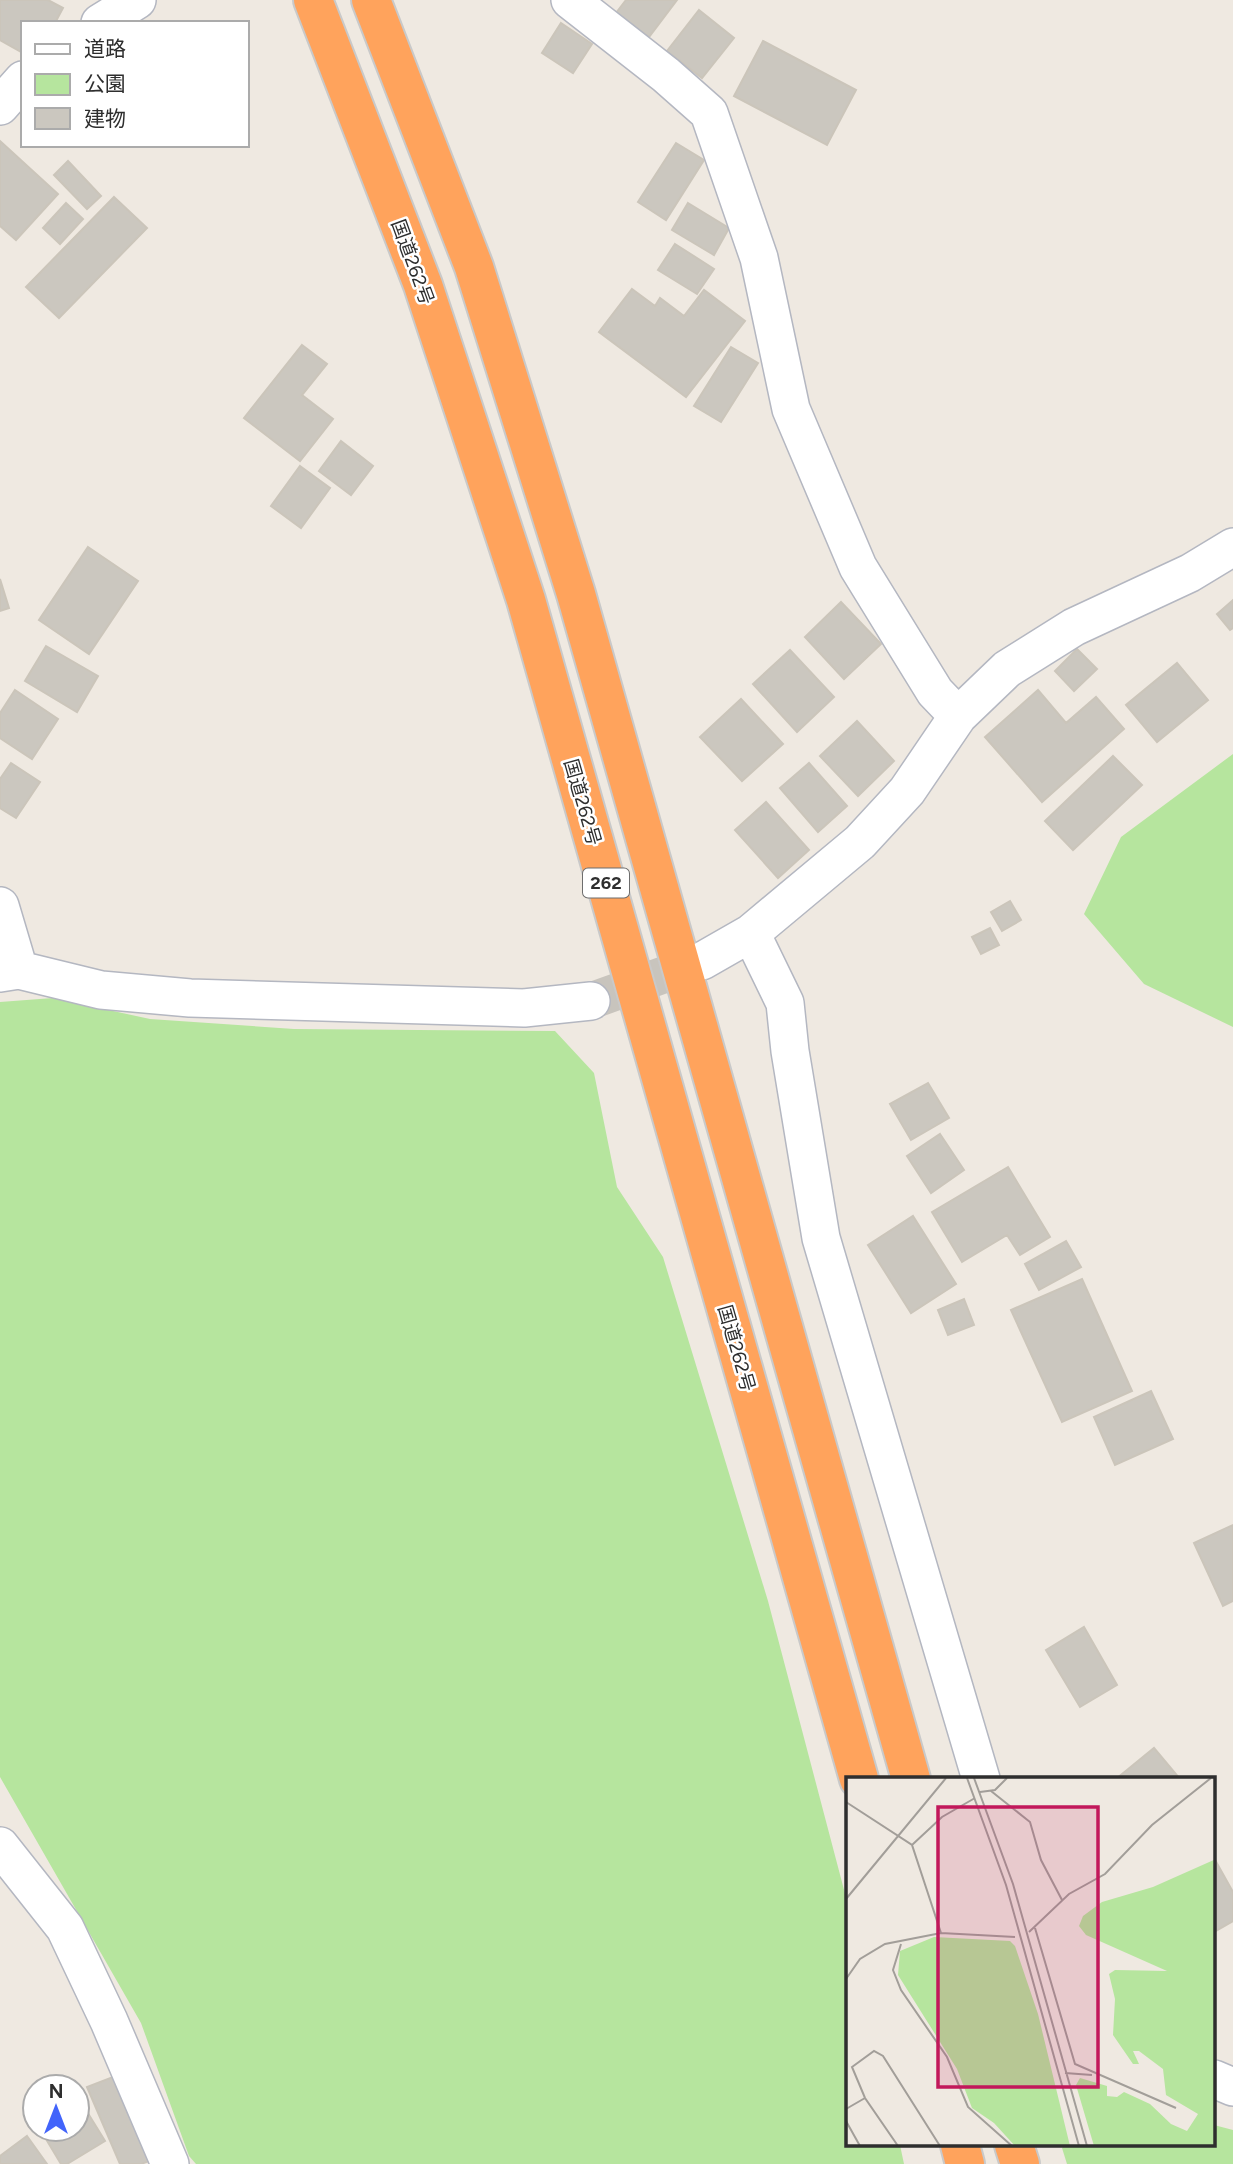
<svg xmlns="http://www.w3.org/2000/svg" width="1233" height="2164" font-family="Figtree,'Noto Sans JP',sans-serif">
  <rect width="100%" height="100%" fill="#efe9e1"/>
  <!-- green -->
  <path fill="#b6e59e" d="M1233 754V1027L1144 984 1084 914 1121 837Z
    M53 998 150 1019 294 1029 555 1031 594 1073 617 1187 663 1257 768 1601 848 1905V2145H900L904 2164H196L189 2156 141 2023 0 1777V1002Z
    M1214 2125 1233 2130V2164H1067L1062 2148 1064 2145H1214Z"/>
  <!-- building -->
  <path fill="#cbc7bf" stroke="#cbc5ba" stroke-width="2" d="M0 0H48L63 8 55 23H23V53L0 40Z
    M626 0H677L649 37 616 13Z
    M699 10 734 38 702 78 667 51Z
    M561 23 592 44 573 73 542 53Z
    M763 41 856 90 827 145 734 96Z
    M0 141 58 194 16 240 0 226Z
    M676 143 704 160 666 220 638 202Z
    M68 161 101 196 87 209 54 175Z
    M114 197 147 228 59 318 26 287Z
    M66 203 83 219 60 244 43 228Z
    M688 203 729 228 714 255 672 230Z
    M675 244 714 269 697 294 658 270Z
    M632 289 655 306 660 298 684 316 704 290 745 321 686 397 599 332Z
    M302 345 327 364 302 395 333 419 300 461 244 418Z
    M731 347 758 363 721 422 694 406Z
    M341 441 373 466 351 495 319 471Z
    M300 466 330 488 301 528 271 506Z
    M88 547 138 581 89 654 39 620Z
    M0 579 9 608 0 611Z
    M1233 600V628L1230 630 1217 614Z
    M841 602 881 644 844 679 805 637Z
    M46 646 98 676 77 712 25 681Z
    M1077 649 1097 669 1074 691 1055 671Z
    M790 650 834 697 797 732 753 684Z
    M1177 663 1208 700 1157 742 1126 705Z
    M15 690 58 719 32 759 0 738V713Z
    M1038 690 1066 723 1096 697 1124 729 1042 802 985 737Z
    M741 699 783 744 742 781 700 737Z
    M857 721 894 761 858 796 820 756Z
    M1113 756 1142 785 1073 850 1045 821Z
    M11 763 40 782 16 818 0 808V779Z
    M809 763 847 806 818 832 780 788Z
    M766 802 809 850 778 878 735 830Z
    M1010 901 1021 920 1002 931 991 912Z
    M990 928 999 945 981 954 972 937Z
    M928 1083 949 1118 911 1140 890 1104Z
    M940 1134 964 1170 931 1193 907 1156Z
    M1008 1167 1050 1237 1020 1255 1007 1235 962 1262 932 1212Z
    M913 1216 956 1284 911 1313 868 1245Z
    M1066 1241 1081 1267 1039 1290 1025 1264Z
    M1082 1279 1132 1391 1062 1422 1011 1310Z
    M964 1299 974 1325 948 1335 938 1310Z
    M1151 1391 1173 1439 1115 1465 1094 1417Z
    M1233 1525V1601L1223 1606 1194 1543Z
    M1084 1627 1117 1685 1080 1707 1046 1650Z
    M1154 1748 1180 1779H1116Z
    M1214 1858 1233 1892V1921L1214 1932Z
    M113 2077 149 2161 141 2164H120L87 2087Z
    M81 2102 105 2141 67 2164H61L40 2129H77V2105Z
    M27 2136 47 2164H0V2156Z"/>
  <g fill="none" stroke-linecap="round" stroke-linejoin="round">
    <!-- minor-tunnel -->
    <path stroke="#c8c4bd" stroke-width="37" stroke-dasharray="37 18" stroke-linecap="butt" d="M591 1001 702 961"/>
    <defs>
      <path id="minor" d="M570 0 666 75 709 113 759 258 791 409 858 567 935 692 958 716
        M100 23 137 0
        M0 106 23 80
        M0 906 19 970
        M751 933 785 1003 790 1051 821 1238 981 1779
        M702 961 751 933 860 842 907 791 958 716 1007 669 1074 627 1190 573 1233 547
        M0 973 19 970 101 990 190 998 524 1008 591 1001
        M0 1846 65 1928 109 2021 170 2164
        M1214 2079 1233 2087"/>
      <path id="highway" d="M313 0 423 285 526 600 859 1779
        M371 0 474 267 576 594 911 1779
        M960 2145 965 2164
        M1014 2145 1020 2164"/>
    </defs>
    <!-- minor casing -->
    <use href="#minor" stroke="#b4b7c1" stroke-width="40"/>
    <!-- highway casing -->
    <use href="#highway" stroke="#c9c9c9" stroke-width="42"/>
    <!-- minor -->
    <use href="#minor" stroke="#fff" stroke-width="37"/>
    <!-- highway -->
    <use href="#highway" stroke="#ffa35c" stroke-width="38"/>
  </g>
  <g text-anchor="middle" stroke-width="5" stroke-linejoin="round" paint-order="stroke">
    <!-- shield labels -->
    <rect fill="#fff" stroke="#6d6d6d" stroke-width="2" x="583" y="868.5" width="46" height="29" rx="5"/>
    <g font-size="18" font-weight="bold" fill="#2e2e2e">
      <text x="606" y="889">262</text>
    </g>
    <!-- street labels -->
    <g font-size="19" fill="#2e2e2e" stroke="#fff">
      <text transform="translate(413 262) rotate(70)" y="7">国道262号</text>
      <text transform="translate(583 802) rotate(74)" y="7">国道262号</text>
      <text transform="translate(737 1348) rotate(74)" y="7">国道262号</text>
    </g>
  </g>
  <!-- overview -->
  <g transform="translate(846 1777)">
    <rect width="369" height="369" fill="#efe9e1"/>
    <path d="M370 82 369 369H248L230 308 234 301 261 309V319L271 320 278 315 304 327 325 347 341 354 352 337 320 318 317 292 293 274H287L293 287H287L267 258 269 222 263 197 269 193 321 194 240 158 233 149 237 139 256 125 307 110ZM88 160 164 164 169 169 192 237 224 369H169L148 346 126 331 111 292 52 198 54 174Z" fill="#b6e59e"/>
    <path fill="none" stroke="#a29e99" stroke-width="2" d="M121 1 160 108 233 369M128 1 167 107 241 369M145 14 184 45 195 83 216 123M134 15 149 13 161 1M0 25 66 68 95 156M66 68 96 40 129 21M0 122 100 1M189 151 229 287 330 331M183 155 223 117 259 97 306 48 365 1M55 167 47 193 55 213 101 280 122 330 166 369M0 202 14 182 39 167 95 156 169 160M219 296 246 298M0 332 19 321M0 344 14 369M52 369 19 321 6 290 28 274 37 279 94 369"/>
    <path fill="#c2185b" fill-opacity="0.15" stroke="#c2185b" stroke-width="3.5" d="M92 30H252V310H92Z"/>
    <rect width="369" height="369" fill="none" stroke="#2e2e2e" stroke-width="3.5"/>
  </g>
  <!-- legend -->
  <rect x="21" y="21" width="228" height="126" fill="#ffffff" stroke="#ababab" stroke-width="2"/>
  <rect x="35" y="44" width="35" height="10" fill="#ffffff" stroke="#ababab" stroke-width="2"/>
  <text x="84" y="56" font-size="21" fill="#2e2e2e">道路</text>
  <rect x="35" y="74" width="35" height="21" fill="#b6e59e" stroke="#ababab" stroke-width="2"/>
  <text x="84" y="91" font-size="21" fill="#2e2e2e">公園</text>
  <rect x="35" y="108" width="35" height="21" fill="#cbc7bf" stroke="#ababab" stroke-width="2"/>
  <text x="84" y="126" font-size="21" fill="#2e2e2e">建物</text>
  <!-- north arrow -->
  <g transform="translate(56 2108)"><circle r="33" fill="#ffffff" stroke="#ababab" stroke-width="2"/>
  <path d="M0-5L12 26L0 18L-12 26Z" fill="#4264fb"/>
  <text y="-10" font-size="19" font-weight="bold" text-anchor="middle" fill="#2e2e2e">N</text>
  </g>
</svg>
